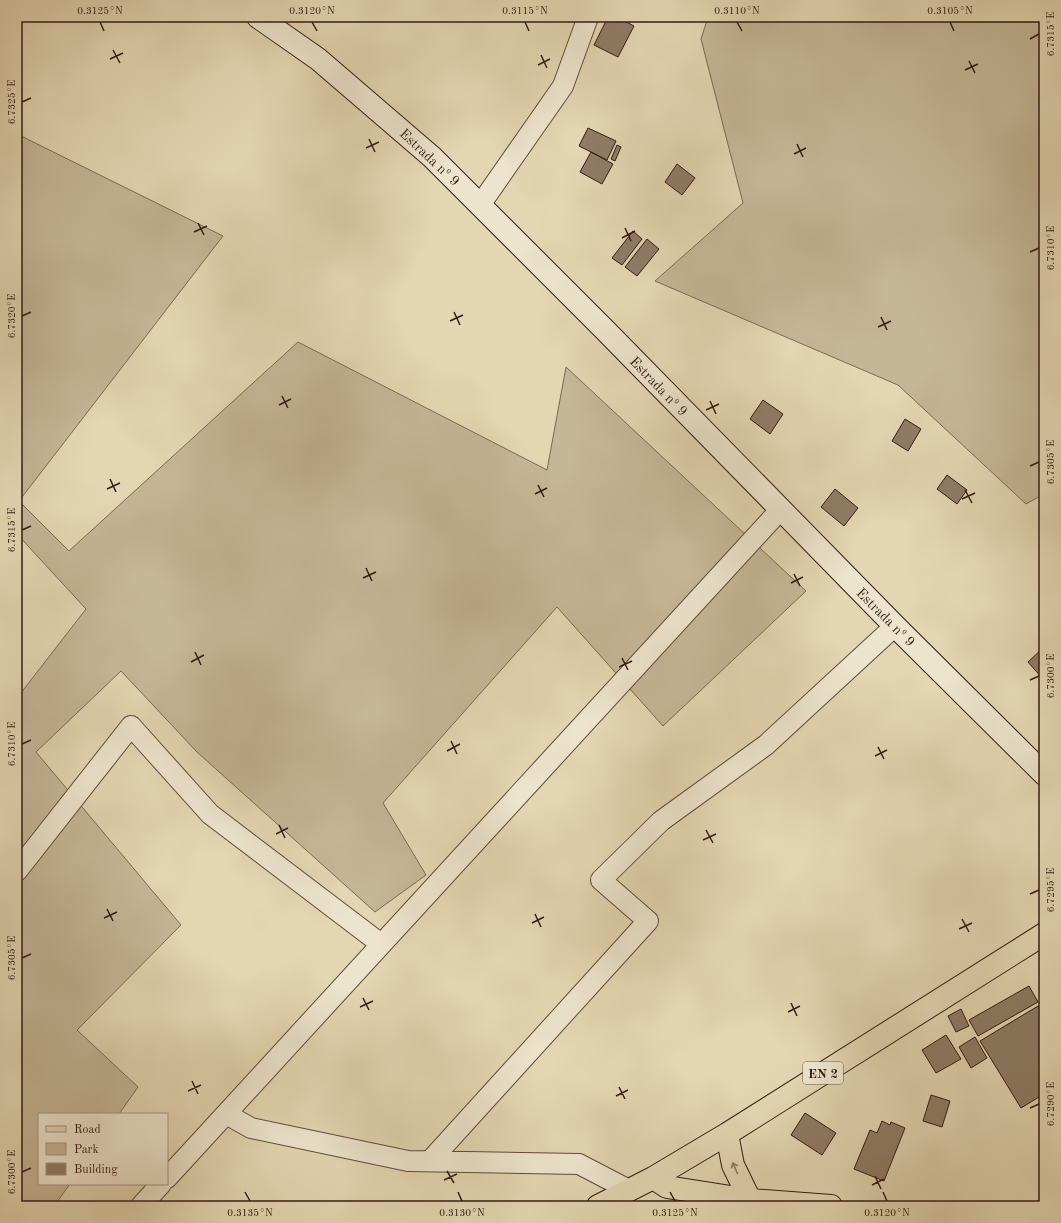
<svg xmlns="http://www.w3.org/2000/svg" width="1061" height="1223" font-family="'Old Standard TT',serif">
  <rect width="100%" height="100%" fill="#e3d6b2"/>
  <filter id="stains"><feTurbulence type="fractalNoise" baseFrequency=".005" numOctaves="4"/><feColorMatrix values="0 0 0 0 .2 0 0 0 0 .09 0 0 0 0 .02 0 0 0 .5 -.17"/></filter>
  <radialGradient id="worn" r=".72"><stop offset=".6" stop-color="#630" stop-opacity="0"/><stop offset="1" stop-color="#630" stop-opacity=".3"/></radialGradient>
  <!-- green -->
  <path fill="#c5b697" stroke="#7c6855" d="M708 17H1044V494L1026 504 898 385 655 281 743 203 701 39Z
    M17 134 223 236 19 501 69 551 298 342 547 470 566 367 806 591 663 726 557 607 383 803 426 875 375 912 197 752 121 671 36 752 181 925 77 1030 138 1087 119 1114H39V1184H70L54 1206H17V698L86 609 17 534Z"/>
  <!-- building -->
  <path fill="#8f7c66" stroke="#341b13" d="M608 17H617L634 26 618 57 594 45Z
    M588 128 616 141 607 160 579 146Z
    M617 145 621 147 615 161 611 159Z
    M591 152 613 164 602 184 580 172Z
    M677 164 695 178 682 195 665 182Z
    M633 231 642 239 622 265 612 258Z
    M647 239 659 249 637 276 625 267Z
    M763 400 783 414 770 434 750 419Z
    M905 419 921 429 908 451 892 441Z
    M947 475 967 490 957 504 937 489Z
    M835 489 858 508 844 526 821 507Z
    M1044 647V678L1043 679 1028 662Z
    M1029 986 1038 1002 978 1036 969 1020Z
    M1038 1006 1044 1015V1094L1021 1108 980 1041Z
    M961 1009 969 1026 956 1032 948 1016Z
    M946 1035 961 1059 936 1073 922 1050Z
    M975 1037 987 1058 971 1068 959 1047Z
    M931 1095 950 1101 942 1127 923 1121Z
    M805 1113 836 1133 822 1155 791 1135Z
    M882 1121 890 1125 891 1122 905 1128 884 1181 854 1169 870 1130 877 1133Z"/>
  <g fill="none" stroke-linecap="round" stroke-linejoin="round">
    <defs>
      <path id="minor" d="M480 205 563 86 588 17
        M17 871 131 726 210 814 381 944
        M226 1114 251 1128 408 1161 579 1164 629 1190
        M430 1161 648 921 601 880 661 821 766 745 895 626
        M167 1178 780 510
        M141 1206 161 1184"/>
      <path id="secondary" d="M258 17 318 59 432 157 605 330 895 626 1044 774"/>
      <path id="primary" d="M727 1134 733 1165 750 1200
        M653 1178 667 1187 750 1200 831 1206
        M598 1206 653 1178 727 1134 1044 934"/>
    </defs>
    <!-- minor casing -->
    <use href="#minor" stroke="#604a3b" stroke-width="22"/>
    <!-- secondary casing -->
    <use href="#secondary" stroke="#341b13" stroke-width="24"/>
    <!-- primary casing -->
    <use href="#primary" stroke="#341b13" stroke-width="24"/>
    <!-- minor -->
    <use href="#minor" stroke="#ede4cd" stroke-width="20"/>
    <!-- secondary -->
    <use href="#secondary" stroke="#ede4cd" stroke-width="22"/>
    <!-- primary -->
    <use href="#primary" stroke="#e3d6b2" stroke-width="22"/>
  </g>
  <!-- one-way arrows -->
  <defs><path id="oneway-shaft" d="M-6 0H5M1.5-3L5.5 0L1.5 3" fill="none" stroke-width="1.6" stroke-linecap="round" stroke-linejoin="round"/></defs>
  <use stroke="#8c7862" href="#oneway-shaft" transform="translate(735 1168) rotate(-113)"/>
  <!-- ticks -->
  <path fill="none" stroke="#341b13" stroke-width="1.5" d="M100 22 104 31M312 22 317 31M525 22 529 31M737 22 742 31M950 22 954 31M1030 39 1039 34M113 50 120 63M541 55 547 68M110 59 123 53M969 61 975 73M538 65 550 59M965 70 978 64M22 102 31 98M369 139 375 152M797 144 803 157M366 148 379 142M794 154 806 148M198 223 204 235M625 228 631 241M194 232 207 226M622 238 635 231M1030 252 1039 248M454 312 460 325M22 316 31 312M881 317 887 330M450 321 463 315M878 327 891 321M282 396 288 408M710 401 716 414M279 405 291 399M706 410 719 404M1030 466 1039 462M110 479 116 492M538 485 544 497M107 489 120 483M965 490 972 503M535 494 547 488M962 499 975 493M22 530 31 526M366 568 372 581M794 574 800 586M363 578 376 572M791 583 803 577M195 652 201 665M622 658 628 670M191 662 204 655M619 667 632 661M1030 680 1039 676M451 741 457 754M22 744 31 740M878 747 884 759M447 751 460 744M875 756 887 750M279 825 285 838M706 830 713 843M276 834 288 828M703 840 716 834M1030 894 1039 890M107 909 113 921M535 914 541 927M104 918 117 912M962 919 969 932M532 923 544 917M959 929 972 923M22 958 31 954M363 998 369 1010M791 1003 797 1016M360 1007 373 1001M788 1012 800 1006M192 1081 198 1094M619 1087 625 1099M188 1091 201 1085M616 1096 628 1090M1030 1108 1039 1104M447 1171 454 1183M22 1172 31 1168M875 1176 881 1189M444 1180 457 1174M872 1185 884 1179M245 1192 250 1201M458 1192 462 1201M670 1192 675 1201M883 1192 887 1201"/>
  <g text-anchor="middle" stroke-width="3.5" stroke-linejoin="round" paint-order="stroke">
    <!-- shield labels -->
    <rect fill="#ede4cd" stroke="#6c574b" stroke-width="1" x="803" y="1062" width="40" height="22" rx="3"/>
    <g font-size="13" font-weight="bold" fill="#341b13">
      <text x="823" y="1078">EN 2</text>
    </g>
    <!-- street labels -->
    <g font-size="14" fill="#341b13" stroke="#ede4cd">
      <text transform="translate(430 157) rotate(43)" y="5">Estrada nº 9</text>
      <text transform="translate(659 386) rotate(46)" y="5">Estrada nº 9</text>
      <text transform="translate(886 617) rotate(45)" y="5">Estrada nº 9</text>
    </g>
  </g>
  <!-- margin -->
  <rect width="1061" height="1223" fill="none" stroke="#e3d6b2" stroke-width="44"/>
  <!-- legend -->
  <rect x="38" y="1113" width="130" height="72" fill="#ede4cd" stroke="#a39483"/>
  <rect x="46" y="1126" width="20" height="6" fill="#e3d6b2" stroke="#a39483"/>
  <text x="74" y="1133" font-size="12" fill="#341b13">Road</text>
  <rect x="46" y="1143" width="20" height="12" fill="#c5b697" stroke="#a39483"/>
  <text x="74" y="1153" font-size="12" fill="#341b13">Park</text>
  <rect x="46" y="1163" width="20" height="12" fill="#8f7c66" stroke="#a39483"/>
  <text x="74" y="1173" font-size="12" fill="#341b13">Building</text>
  <rect x="22" y="22" width="1017" height="1179" fill="none" stroke="#341b13" stroke-width="1.5"/>
  <g font-size="10" text-anchor="middle" fill="#341b13">
    <text x="100" y="14">0.3125°N</text>
    <text x="312" y="14">0.3120°N</text>
    <text x="525" y="14">0.3115°N</text>
    <text x="737" y="14">0.3110°N</text>
    <text x="950" y="14">0.3105°N</text>
    <text transform="translate(1050 34) rotate(-90)" y="4">6.7315°E</text>
    <text transform="translate(11 102) rotate(-90)" y="4">6.7325°E</text>
    <text transform="translate(1050 248) rotate(-90)" y="4">6.7310°E</text>
    <text transform="translate(11 316) rotate(-90)" y="4">6.7320°E</text>
    <text transform="translate(1050 462) rotate(-90)" y="4">6.7305°E</text>
    <text transform="translate(11 530) rotate(-90)" y="4">6.7315°E</text>
    <text transform="translate(1050 676) rotate(-90)" y="4">6.7300°E</text>
    <text transform="translate(11 744) rotate(-90)" y="4">6.7310°E</text>
    <text transform="translate(1050 890) rotate(-90)" y="4">6.7295°E</text>
    <text transform="translate(11 958) rotate(-90)" y="4">6.7305°E</text>
    <text transform="translate(1050 1104) rotate(-90)" y="4">6.7290°E</text>
    <text transform="translate(11 1172) rotate(-90)" y="4">6.7300°E</text>
    <text x="250" y="1216">0.3135°N</text>
    <text x="462" y="1216">0.3130°N</text>
    <text x="675" y="1216">0.3125°N</text>
    <text x="887" y="1216">0.3120°N</text>
  </g>
  <rect width="100%" height="100%" filter="url(#stains)"/>
  <rect width="100%" height="100%" fill="url(#worn)"/>
</svg>
